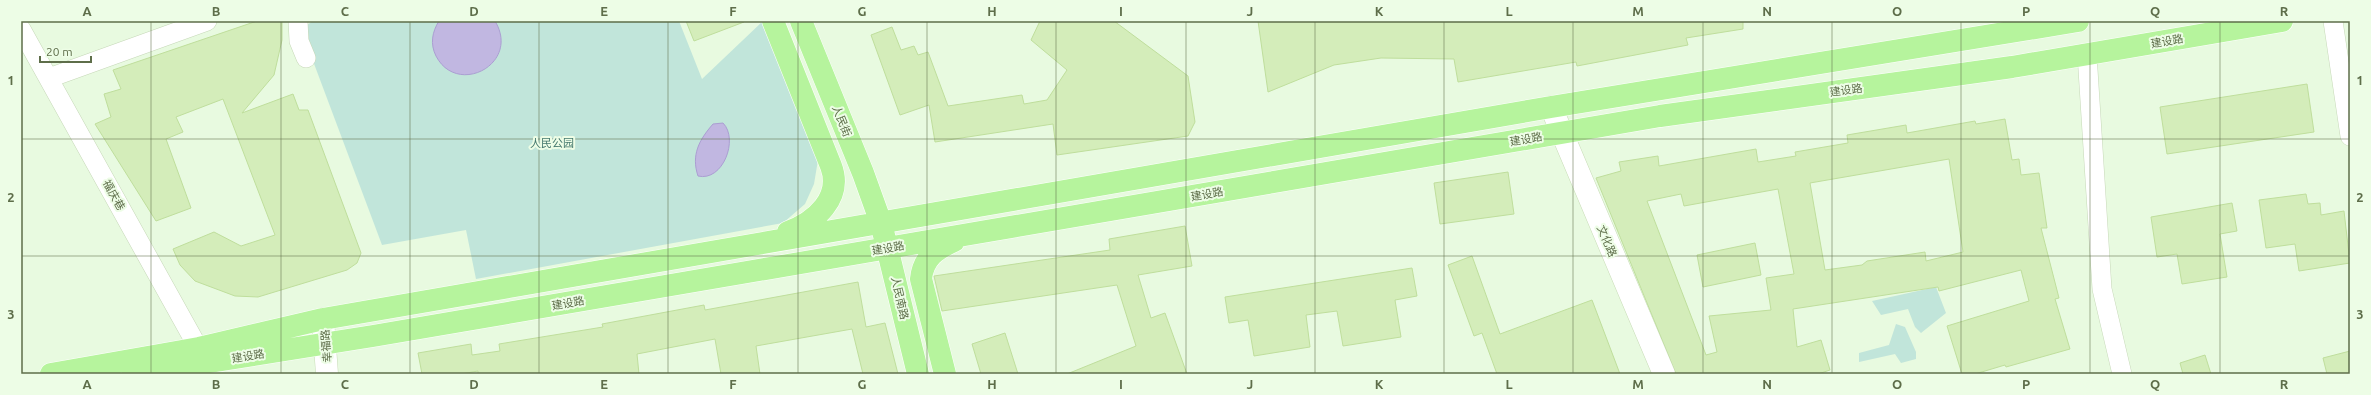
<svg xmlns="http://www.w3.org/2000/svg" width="2371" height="395" font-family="Ubuntu,'Noto Sans SC',sans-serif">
  <rect width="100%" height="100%" fill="#e8fae0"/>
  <!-- green -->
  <path fill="#c1e5da" d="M313 21H679L702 79 763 21 818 160 814 184 805 204 783 223 476 279 466 230 382 245 301 29Z
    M1936 287 1946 313 1921 333 1915 327 1908 309 1881 315 1872 301Z
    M1896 324 1905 327 1916 352V359L1901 363 1895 354 1859 362V353L1889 345Z"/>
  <!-- water -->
  <path fill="#c1b7e1" stroke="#ab9ed2" d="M439 21H495C521 64 457 97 436 56 430 44 432 32 439 21Z
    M723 123C739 139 723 182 698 176 691 155 699 140 713 124Z"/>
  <!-- building -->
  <path fill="#d4edba" stroke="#bfde9c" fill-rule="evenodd" d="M257 21H282V40L274 75 242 113 293 94 299 110H308L361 253 357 263 347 270 258 297 235 296 195 281 180 265 173 249 214 232 241 246 275 235 223 99 176 117 183 132 166 139 191 208 156 221 95 124 111 117 104 94 121 89 113 70Z
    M686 21H744V22L694 41Z
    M1040 21H1114L1188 76 1195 122 1188 136 1057 155 1053 124 935 142 929 105 900 115 871 35 892 27 901 50 914 46 918 55 928 52 948 106 1022 95 1024 104 1047 100 1067 70 1031 40Z
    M1258 21H1743V29L1686 38 1688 45 1577 66 1576 62 1458 82 1454 59 1381 58 1334 65 1268 92Z
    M2307 84 2314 132 2167 154 2160 107Z
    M2005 119 2012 160 2019 159 2021 175 2039 173 2047 228H2041L2059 298 2055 299 2070 349 2006 367 2005 365 1975 374H1962L1947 326 2029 301 2021 270 1939 291 1938 287 1793 309 1797 347 1821 340 1830 370 1818 374H1676L1596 178 1621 171 1619 162 1658 156 1659 166 1756 149 1758 162 1796 156 1795 152 1848 143 1847 135 1906 125 1907 133 1975 121 1976 124ZM1949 159 1963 252 1926 261 1925 252 1867 261 1862 265 1825 270 1810 183ZM1778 189 1794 274 1766 278 1771 310 1709 316 1717 352 1706 355 1647 201 1681 194 1684 206Z
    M1508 172 1514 214 1440 224 1434 183Z
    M2306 194 2308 204 2320 203 2321 215 2344 211 2350 263 2299 271 2295 244 2266 248 2259 200Z
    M2232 203 2237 231 2220 234 2227 277 2182 284 2177 254 2157 257 2151 217Z
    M1185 226 1192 266 1138 275 1151 318 1165 313 1187 374H1067L1136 346 1117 285 942 311 934 276 1110 250 1109 239Z
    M1755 243 1761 275 1703 287 1697 255Z
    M1472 256 1500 334 1592 300 1620 374H1497L1482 333 1474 336 1448 265Z
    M1412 268 1417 296 1395 300 1401 337 1343 346 1337 311 1306 315 1310 347 1254 356 1248 320 1229 323 1225 297Z
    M858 282 866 327 885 323 898 374H863L852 329 756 346 760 374H721L715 339 637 354 639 374H478V371L461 374H422L418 353 471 344 472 355 500 351 499 344 603 327 602 324 704 305 705 310Z
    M1005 333 1018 374H981L972 344Z
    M2350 351V374H2327L2323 358Z
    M2205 355 2211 374H2183L2180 363Z"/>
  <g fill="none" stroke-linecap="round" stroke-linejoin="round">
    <defs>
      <path id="street" d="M298 21 299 41 306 58
        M2333 21 2350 136
        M21 29 205 360
        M2087 54 2102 289 2122 374
        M49 78 207 21"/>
      <path id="secondary" d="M1551 107 1664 374
        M323 319 327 374"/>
      <path id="primary" d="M773 21 831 166C843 198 815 222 788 232
        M801 21 863 173 881 223 918 374
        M51 374 199 348 323 319 1551 107 2078 21
        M133 374 373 336 1660 116 2012 67 2282 21
        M945 374 921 279C923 258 936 249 954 241"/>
    </defs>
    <!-- street casing -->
    <use href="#street" stroke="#c6d8b8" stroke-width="20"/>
    <!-- secondary casing -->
    <use href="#secondary" stroke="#c8dcb7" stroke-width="23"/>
    <!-- primary casing -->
    <use href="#primary" stroke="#fff" stroke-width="23"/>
    <!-- street -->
    <use href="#street" stroke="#fff" stroke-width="19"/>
    <!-- secondary -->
    <use href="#secondary" stroke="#fff" stroke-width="22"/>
    <!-- primary -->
    <use href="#primary" stroke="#b6f49d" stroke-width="22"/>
  </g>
  <!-- grid -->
  <path fill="none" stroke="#5e6e4a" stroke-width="1" stroke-opacity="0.55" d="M151 21V374M281 21V374M410 21V374M539 21V374M668 21V374M798 21V374M927 21V374M1056 21V374M1186 21V374M1315 21V374M1444 21V374M1573 21V374M1703 21V374M1832 21V374M1961 21V374M2090 21V374M2220 21V374M21 139H2350M21 256H2350"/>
  <g text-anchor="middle" stroke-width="4" stroke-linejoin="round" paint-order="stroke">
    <!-- street labels -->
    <g font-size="11" fill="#5e6e4a" stroke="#edfde6">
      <text transform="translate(2167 41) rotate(-10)" y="4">建设路</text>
      <text transform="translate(1846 90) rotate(-8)" y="4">建设路</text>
      <text transform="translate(842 121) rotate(68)" y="4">人民街</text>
      <text transform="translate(1526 139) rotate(-10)" y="4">建设路</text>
      <text transform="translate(1207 194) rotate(-10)" y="4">建设路</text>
      <text transform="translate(114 195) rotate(61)" y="4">福庆巷</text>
      <text transform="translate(1607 241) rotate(67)" y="4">文化路</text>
      <text transform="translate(888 248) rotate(-10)" y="4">建设路</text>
      <text transform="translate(900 298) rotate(77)" y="4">人民南路</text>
      <text transform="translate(568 303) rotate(-10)" y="4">建设路</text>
      <text transform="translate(326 346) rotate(-94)" y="4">幸福路</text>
      <text transform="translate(248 356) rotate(-9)" y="4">建设路</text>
    </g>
    <!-- park labels -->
    <g font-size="11" fill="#46796e" stroke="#edfde6">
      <text x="552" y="147">人民公园</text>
    </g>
  </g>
  <!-- border -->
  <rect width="2371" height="395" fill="none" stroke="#edfde6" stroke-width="44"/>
  <!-- scale -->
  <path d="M40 56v6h51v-6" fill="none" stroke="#5e6e4a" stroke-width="2"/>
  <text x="46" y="56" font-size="12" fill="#5e6e4a" stroke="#edfde6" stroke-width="3" paint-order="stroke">20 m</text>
  <rect x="22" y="22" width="2327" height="351" fill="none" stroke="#5e6e4a" stroke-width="1.5"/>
  <g font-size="13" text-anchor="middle" font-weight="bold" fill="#5e6e4a">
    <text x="87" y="16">A</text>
    <text x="216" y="16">B</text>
    <text x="345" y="16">C</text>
    <text x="474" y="16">D</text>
    <text x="604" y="16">E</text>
    <text x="733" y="16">F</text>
    <text x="862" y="16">G</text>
    <text x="992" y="16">H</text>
    <text x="1121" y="16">I</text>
    <text x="1250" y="16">J</text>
    <text x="1379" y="16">K</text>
    <text x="1509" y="16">L</text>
    <text x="1638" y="16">M</text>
    <text x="1767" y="16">N</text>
    <text x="1897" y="16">O</text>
    <text x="2026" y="16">P</text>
    <text x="2155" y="16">Q</text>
    <text x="2284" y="16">R</text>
    <text x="11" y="85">1</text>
    <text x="2360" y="85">1</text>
    <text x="11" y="202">2</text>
    <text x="2360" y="202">2</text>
    <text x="11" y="319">3</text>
    <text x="2360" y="319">3</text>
    <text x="87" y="389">A</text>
    <text x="216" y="389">B</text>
    <text x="345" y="389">C</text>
    <text x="474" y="389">D</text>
    <text x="604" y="389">E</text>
    <text x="733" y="389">F</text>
    <text x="862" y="389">G</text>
    <text x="992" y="389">H</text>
    <text x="1121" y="389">I</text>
    <text x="1250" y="389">J</text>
    <text x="1379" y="389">K</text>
    <text x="1509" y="389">L</text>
    <text x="1638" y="389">M</text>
    <text x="1767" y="389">N</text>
    <text x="1897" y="389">O</text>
    <text x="2026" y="389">P</text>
    <text x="2155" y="389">Q</text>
    <text x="2284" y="389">R</text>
  </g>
</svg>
